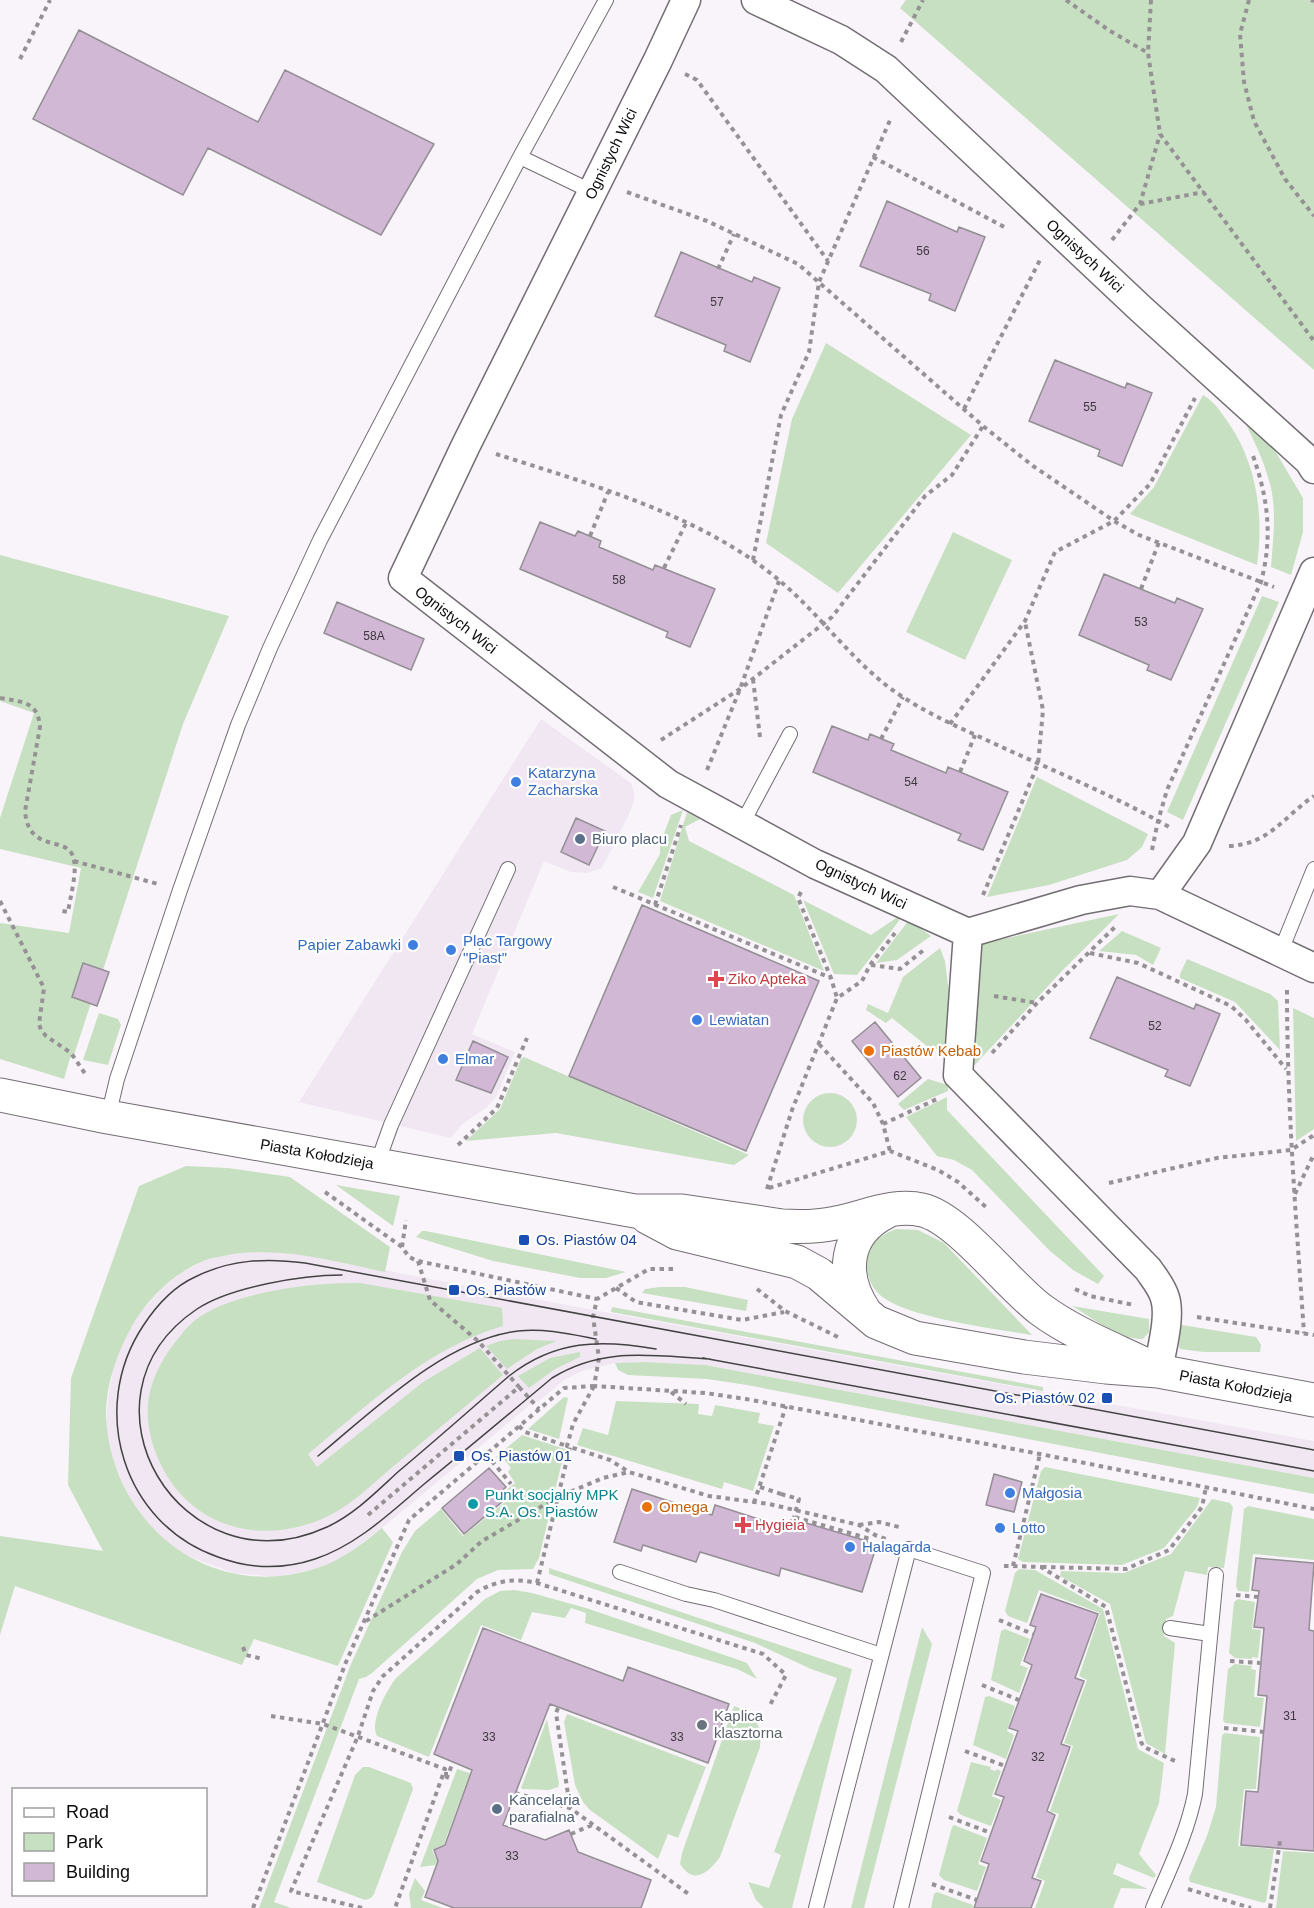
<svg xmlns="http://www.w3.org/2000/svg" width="1314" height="1908" font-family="Arial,sans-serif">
  <rect width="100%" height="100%" fill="#f9f4fa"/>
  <!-- built -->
  <path fill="#f0e7f2" d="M541 719 631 783 635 797 630 812 602 868 587 873 571 872 544 861 472 1034 515 1052 496 1097 486 1108 461 1125 451 1138 299 1102Z
    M274 1252 300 1254 577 1307 1314 1441V1478L705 1365 645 1362 615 1363 582 1371 564 1380 539 1401 531 1404 382 1528 340 1559 318 1568 278 1577 233 1573 190 1557 169 1545 148 1524 130 1499 114 1462 106 1427 108 1398 114 1366 125 1337 141 1312 160 1290 181 1273 207 1259 240 1253Z"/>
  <!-- green -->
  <path fill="#c8e0c2" d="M906 0H1314V370L900 8Z
    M826 343 971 435 838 593 766 543 792 419Z
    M1203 395C1215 402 1220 411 1228 422 1257 464 1264 515 1257 565L1130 514 1154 487Z
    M1243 419 1274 449 1303 498V532L1291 575 1271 567C1273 540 1277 510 1270 484 1264 461 1254 440 1243 419Z
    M953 532 1012 560 965 660 906 632Z
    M0 555 229 616 183 724 103 970 83 963 72 997 91 1003 73 1058H70L64 1079 0 1059V923L69 933 81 868 0 849V818L34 713 0 701Z
    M1262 596 1279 602 1183 820 1167 812Z
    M1037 777 1148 834 1142 847 1127 860 1049 885 987 897Z
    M683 810 653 898 638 892 660 854V844L671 815Z
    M687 812 700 819 685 827 689 841 794 895 824 971 660 901Z
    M803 900 871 935 899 916V921L857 975 834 974Z
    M1119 914 1063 970 971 1069 979 944Z
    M909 920 931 936 897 960 876 963Z
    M1122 931 1161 948 1153 965 1136 955 1099 951Z
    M940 948 945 961 949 993 948 1041 941 1050 928 1047 892 1018 886 1023 866 1010 868 1004 888 1013 903 977Z
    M1187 959 1270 994 1278 1001 1280 1050 1235 1002 1180 978V974Z
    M1293 1008 1314 1018V1129L1296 1141Z
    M99 1013 118 1019 121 1025 108 1065 83 1060Z
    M524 1057 749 1155 734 1165 556 1133 466 1141 500 1109 521 1059Z
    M928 1079 948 1085V1091L904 1110 898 1104Z
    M803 1120a27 27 0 1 1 54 0a27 27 0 1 1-54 0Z
    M947 1097V1110L1104 1276 1098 1284 1073 1270 1049 1250 972 1170 954 1160 937 1156 906 1117Z
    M186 1166 228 1168 290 1177 390 1247 385 1272C333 1261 282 1246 228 1255 221 1257 213 1257 206 1260 177 1271 151 1295 135 1321 117 1351 102 1393 107 1429 120 1532 215 1602 317 1568 342 1560 362 1544 382 1528L393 1542 338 1666 254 1639 242 1665 15 1586 0 1635V1536L103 1551 68 1485 71 1378 139 1186Z
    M336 1185 400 1196 393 1226Z
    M896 1229 918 1230 944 1243 1032 1335C996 1329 911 1318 884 1298 872 1290 866 1276 867 1262 869 1244 880 1235 896 1229Z
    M422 1231H426L626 1272 606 1278H580L493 1261 416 1237Z
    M360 1283 502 1308 503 1326C427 1348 368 1405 308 1454L317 1467 423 1382 480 1348 503 1375C467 1405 431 1435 395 1465 372 1484 350 1507 322 1519 256 1547 185 1525 157 1456 141 1415 146 1384 170 1349 177 1340 185 1329 194 1321 230 1292 314 1282 360 1283Z
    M660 1287H685L748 1300 746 1311 642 1293 645 1289Z
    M1072 1306 1149 1319V1332L1143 1339C1120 1340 1091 1317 1072 1306Z
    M612 1307 1043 1387V1391L611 1312Z
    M1176 1324 1256 1337 1261 1345 1260 1352H1204L1180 1349 1175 1333Z
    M514 1339 557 1341 537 1349 507 1369 486 1346 500 1341Z
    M580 1352V1357L555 1369 529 1388 518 1376 550 1358Z
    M645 1362 705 1365 1314 1478V1494L747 1385 707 1379 628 1375 618 1370 615 1363Z
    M564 1397 568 1398 559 1439 528 1429Z
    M616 1401 699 1404 698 1414 712 1416 715 1405 760 1413 758 1423 774 1426 753 1491 724 1482 722 1489 577 1445 583 1428 608 1435Z
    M522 1435 565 1449 539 1558 533 1569 498 1570 477 1579 372 1673 366 1677 359 1679 274 1902 291 1908H259L351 1664 402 1552 415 1531 441 1509 463 1536 510 1498 505 1491 515 1483 508 1472 511 1468 502 1457 498 1460 496 1457Z
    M1045 1467 1200 1498 1197 1507 1164 1548 1122 1565 1023 1562 1018 1559 1041 1471Z
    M1212 1499 1230 1503 1233 1507 1224 1568 1208 1567 1207 1575 1185 1571 1173 1616 1166 1619 1164 1636 1175 1643 1165 1754 1146 1743 1110 1604 1060 1576 1061 1571 1124 1573 1171 1554Z
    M1248 1506 1314 1519V1560L1253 1554 1249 1592 1238 1591 1236 1586 1244 1509Z
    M549 1568 852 1669 792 1908H764L756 1900 748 1882 769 1888 781 1855 774 1852 837 1678 811 1669 755 1643 549 1574Z
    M1019 1569 1035 1570 1103 1609 1138 1749 1164 1763 1159 1803 1139 1854 1156 1875 1154 1878 1117 1863 1113 1874 1148 1889 1121 1888 1113 1908H1035L1045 1881 1036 1877 1059 1814 1050 1811 1073 1746 1064 1743 1087 1680 1079 1676 1100 1613 1039 1590 1027 1623 1008 1616 1005 1611 1015 1573Z
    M514 1590 532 1593 586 1608 736 1659 747 1663 757 1679 737 1669 585 1623 586 1613 571 1608 565 1618 532 1612 521 1640 481 1625 429 1757 377 1736C369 1722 387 1690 396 1678L485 1599 500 1591Z
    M1238 1599 1255 1602 1252 1629 1261 1630 1258 1658 1252 1657V1659L1235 1658 1229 1653 1234 1602Z
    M922 1627 932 1644 864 1908H851Z
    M1005 1629 1030 1639 1020 1665 1028 1668 1019 1693 991 1680 1001 1631Z
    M1235 1664 1252 1666 1251 1669 1256 1670 1254 1697 1264 1698 1260 1727 1225 1723 1223 1720 1228 1669Z
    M989 1696 1015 1706 1007 1731 1014 1735 1006 1759 973 1745 985 1697Z
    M734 1706 752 1713 761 1732 760 1747 720 1857C709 1872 694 1886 680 1864L682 1853Z
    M567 1714 706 1767 678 1838 668 1834 658 1859 590 1810 583 1802 575 1785 564 1722Z
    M547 1719 559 1783 558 1787 549 1790 523 1789 521 1788Z
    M1225 1733 1260 1737 1256 1789H1244L1238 1846 1274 1849 1266 1901 1264 1903 1190 1882 1189 1878 1207 1836 1216 1807 1222 1735Z
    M971 1762 991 1767 990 1769 995 1771 997 1769 1001 1771 992 1796 1001 1800 991 1826 961 1815 957 1811Z
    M363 1767H369L411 1783 413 1789 374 1894 371 1898 365 1900 317 1882 355 1775Z
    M457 1769 470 1773 444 1844 432 1850 437 1861 435 1865 420 1867Z
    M954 1825 987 1838 978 1864 986 1867 977 1891 944 1880 939 1875 952 1827Z
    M1283 1851 1314 1853V1908H1276Z
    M415 1878 425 1891 421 1900 443 1908H411L409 1894Z
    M937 1892 973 1905 972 1908H931L934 1894Z"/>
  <!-- building -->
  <path fill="#d1b8d5" stroke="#938e94" stroke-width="1.5" d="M79 30 258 122 285 70 434 144 381 235 208 148 183 195 33 119Z
    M887 201 957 232 959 227 985 237 955 311 929 300 931 294 860 266Z
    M681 252 752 282 754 277 780 288 750 362 724 351 726 345 655 316Z
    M1055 360 1125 388 1127 383 1152 393 1122 466 1098 456 1100 450 1029 421Z
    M540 522 575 536 578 531 601 541 599 547 653 570 655 565 715 589 690 647 666 637 668 632 520 569Z
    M1104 574 1175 603 1177 598 1203 609 1171 680 1147 670 1149 665 1079 635Z
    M337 602 424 639 411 670 324 633Z
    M832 726 868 740 870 734 894 744 891 750 946 773 948 767 1008 792 983 850 958 840 961 834 813 772Z
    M576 818 605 831 589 865 561 852Z
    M642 905 819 981 746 1151 569 1076Z
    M83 963 109 972 97 1006 72 997Z
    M1117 977 1194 1009 1196 1004 1220 1014 1190 1086 1165 1076 1168 1070 1090 1038Z
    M875 1022 921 1078 898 1097 852 1041Z
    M473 1041 508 1057 491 1093 456 1080Z
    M489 1468 506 1487 503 1490 509 1496 464 1534 442 1508Z
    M994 1474 1022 1482 1014 1512 986 1505Z
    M632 1489 712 1515 715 1505 793 1530 796 1520 877 1544 862 1592 781 1568 779 1576 700 1552 696 1562 643 1545 641 1551 614 1542Z
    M1256 1558 1314 1563 1309 1630 1314 1631V1851L1241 1845 1246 1791 1258 1792 1267 1696 1258 1695 1264 1628 1254 1627 1259 1591 1252 1590Z
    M1041 1594 1098 1614 1075 1678 1084 1681 1061 1744 1070 1747 1047 1811 1055 1815 1032 1878 1041 1881 1031 1908H974L989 1864 981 1861 1004 1797 995 1794 1018 1731 1009 1728 1032 1665 1024 1661 1036 1627 1030 1625Z
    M483 1628 623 1681 628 1667 729 1704 708 1763 550 1704 503 1825 545 1840 569 1830 578 1852 651 1880 641 1908H454L425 1897 438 1861 434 1850 445 1845 472 1770 434 1754Z"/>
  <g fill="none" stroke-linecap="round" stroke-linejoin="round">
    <defs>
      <path id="service" d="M520 157 593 192
        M742 824 790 734
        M1280 953 1314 869
        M108 1117 117 1079 180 890 238 725 270 648 320 540 520 157 606 0
        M377 1164 391 1125 508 869
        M620 1572 686 1594 714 1600 881 1655
        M1170 1628 1210 1634
        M816 1908 909 1549 983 1573 901 1908
        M1153 1908C1169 1870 1187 1834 1195 1794L1216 1575"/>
      <path id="minor" d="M686 0 658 60 466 445 403 578 668 784 815 864 968 933 1081 900 1130 891 1160 895 1314 968
        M756 0 841 40 886 69 1141 309 1309 461 1314 469
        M1160 895 1197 843 1314 572
        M968 933 958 1075 1148 1269C1154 1278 1162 1287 1165 1298 1171 1317 1161 1351 1158 1371"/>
      <path id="tertiary" d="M0 1095 108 1117 635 1211H682L782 1226C800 1227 818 1227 836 1223 863 1218 894 1203 922 1210 958 1218 1007 1284 1040 1309 1075 1335 1119 1351 1158 1371
        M647 1217 677 1233 797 1262 819 1274 876 1322 915 1338 1024 1357 1106 1367 1158 1371 1314 1400
        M865 1312C840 1275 844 1233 886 1212"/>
    </defs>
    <!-- service casing -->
    <use href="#service" stroke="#736e73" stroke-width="16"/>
    <!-- minor casing -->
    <use href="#minor" stroke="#736e73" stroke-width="31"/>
    <!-- tertiary casing -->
    <use href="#tertiary" stroke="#736e73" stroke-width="35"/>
    <!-- path -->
    <path stroke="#959195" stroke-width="4" stroke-dasharray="4.5 4.5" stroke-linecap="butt" d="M1066 0 1110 31 1148 53
      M1151 0 1148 53 1160 134 1314 341
      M1249 0 1240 34 1244 82 1254 121 1285 179 1314 216
      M1311 0 1314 1
      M901 42 923 0
      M20 59 50 0
      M685 74 697 80 828 261
      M873 157 1008 229
      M627 192 707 221 798 264 983 426 1033 466 1070 491 1114 521 1139 535 1274 587
      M1140 204 1204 192
      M1112 240 1140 204 1160 134
      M718 269 734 234
      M964 409 1041 258
      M496 454C590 484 704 516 780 581 824 618 857 669 906 699 934 717 965 730 995 744 1054 771 1115 796 1171 828
      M590 536 608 492
      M753 560 781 415 809 352 819 282 891 118
      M664 568 686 523
      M1141 589 1159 542
      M753 679 760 737
      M0 698C22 702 38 701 40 727L25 811C29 856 69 833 74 860 77 874 70 898 68 912L62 911
      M950 724 1025 621 1055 552 1114 521 1150 484 1195 398
      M881 739 903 697
      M661 740 740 689 832 617 925 496 952 475 983 426
      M707 770 740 689 779 581
      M960 772 975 735
      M1229 846C1270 844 1283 817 1314 796
      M1152 850 1158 821 1167 790 1261 582C1273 536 1268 497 1252 453
      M74 861 158 884
      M613 887 831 978
      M801 892 798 898 831 978 837 998
      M983 895 1038 764 1043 710 1025 622
      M0 901 44 988 39 1024 41 1030 46 1036 71 1053 86 1075
      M655 905 681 825
      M1090 953 1138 963 1231 1006 1246 1020 1286 1069
      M871 965 900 969 925 949
      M1287 990C1287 1105 1296 1219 1304 1333
      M994 996 1037 1003
      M819 1044 873 1103 883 1124 890 1151
      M992 1053 1037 1003 1117 925
      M883 1124 937 1099
      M458 1145 497 1108 527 1038
      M1109 1183 1217 1158 1291 1150 1314 1135
      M769 1188 890 1151 938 1170 958 1182 986 1207
      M767 1189 792 1110 837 998 862 981 870 965 895 933
      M325 1192 402 1247 409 1257 418 1261 597 1299
      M1295 1194 1314 1154
      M402 1247 406 1220
      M418 1261 430 1300 478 1341 519 1387
      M673 1269H649L597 1299 593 1317 599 1358 594 1386 705 1393 746 1399 1040 1454 1314 1509
      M616 1288 636 1302 742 1320 784 1312
      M757 1289 785 1311 838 1337
      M1075 1289 1090 1296 1134 1305
      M1197 1317 1314 1335
      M594 1386 573 1424 567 1446 610 1460 629 1472 709 1496 769 1504 859 1525 875 1535 889 1540
      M671 1392 686 1404
      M519 1426 525 1432 567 1446
      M486 1454 511 1484
      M760 1487 781 1494
      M754 1503 786 1406
      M368 1515 519 1387 539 1409
      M790 1524 794 1517 870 1539
      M859 1525 879 1522 899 1527
      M1004 1566H1013L1040 1454
      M1013 1566 1041 1567 1106 1607 1141 1742 1144 1747 1175 1761
      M1042 1567 1126 1569 1169 1550 1202 1507 1206 1487
      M537 1583 570 1447
      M1236 1595 1258 1597
      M999 1620 1033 1634
      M366 1621 457 1564 482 1541 558 1497 603 1478 629 1472
      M243 1647 246 1655 263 1659
      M1230 1661 1260 1663
      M982 1685 1019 1700
      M558 1708 556 1713 570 1808
      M271 1716 323 1724 445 1769 395 1908
      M1224 1728 1264 1732
      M965 1751 1005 1766
      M446 1772V1780L453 1762
      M515 1793 570 1808 690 1895
      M949 1817 991 1833
      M571 1834 592 1825
      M932 1884 977 1900
      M1188 1889 1251 1908
      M253 1908 346 1662 409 1520 564 1388 594 1386
      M362 1908 291 1891 358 1736 373 1691 383 1676 477 1592C497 1580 515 1578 537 1583L763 1654 786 1675 770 1705
      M1270 1908 1280 1841"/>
    <!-- service -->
    <use href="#service" stroke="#fff" stroke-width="14"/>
    <!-- minor -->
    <use href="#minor" stroke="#fff" stroke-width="28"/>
    <!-- tertiary -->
    <use href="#tertiary" stroke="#fff" stroke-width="33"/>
    <!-- tram -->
    <path stroke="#454245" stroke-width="1.5" d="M342 1275C302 1275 230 1287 197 1309 65 1398 181 1594 327 1527 355 1514 377 1491 399 1471 436 1440 472 1408 509 1376 555 1340 600 1339 656 1349
      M703 1358 1314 1471
      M710 1359C652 1356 604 1346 552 1378 509 1414 466 1450 423 1485 390 1513 357 1545 315 1559 282 1570 250 1569 218 1557 123 1524 88 1409 143 1326 156 1306 173 1287 195 1277 231 1259 267 1258 305 1263L1314 1450
      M318 1456C374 1410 444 1340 518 1331 544 1328 570 1334 596 1339"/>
    <!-- path-bridge -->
    <path stroke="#959195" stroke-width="4" stroke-dasharray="4.5 4.5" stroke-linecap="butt" d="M781 1494 799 1499 794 1517"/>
  </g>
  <!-- markers -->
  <g fill="#3f7fe0" stroke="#fff" stroke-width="2">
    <circle cx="516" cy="782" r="6"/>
    <circle cx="413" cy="945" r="6"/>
    <circle cx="451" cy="950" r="6"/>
    <circle cx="697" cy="1020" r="6"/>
    <circle cx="443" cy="1059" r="6"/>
    <circle cx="1010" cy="1493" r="6"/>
    <circle cx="1000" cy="1528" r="6"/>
    <circle cx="850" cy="1547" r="6"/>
  </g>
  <g fill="#5c6f8a" stroke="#fff" stroke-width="2">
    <circle cx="580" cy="839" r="6"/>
    <circle cx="497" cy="1809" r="6"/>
  </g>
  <g fill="#e0444e" stroke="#fff" stroke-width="2">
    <path d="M713 970h6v6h6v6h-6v6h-6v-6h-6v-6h6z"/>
    <path d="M740 1516h6v6h6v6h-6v6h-6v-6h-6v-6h6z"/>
  </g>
  <g fill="#e8710a" stroke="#fff" stroke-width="2">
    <circle cx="869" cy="1051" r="6"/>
    <circle cx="647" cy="1507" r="6"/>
  </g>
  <g fill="#1a4fb4" stroke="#fff" stroke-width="2">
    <rect x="518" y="1234" width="12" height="12" rx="3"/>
    <rect x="448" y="1284" width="12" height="12" rx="3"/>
    <rect x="1101" y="1392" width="12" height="12" rx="3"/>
    <rect x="453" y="1450" width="12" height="12" rx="3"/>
  </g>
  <circle fill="#0f9aa8" stroke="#fff" stroke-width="2" cx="473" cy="1504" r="6"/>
  <circle fill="#6b7280" stroke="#fff" stroke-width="2" cx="702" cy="1725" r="6"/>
  <g text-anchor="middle" stroke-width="4.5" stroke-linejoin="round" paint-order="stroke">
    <!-- number labels -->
    <g font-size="12" fill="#3f3740">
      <text x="923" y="255">56</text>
      <text x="717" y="306">57</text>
      <text x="1090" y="411">55</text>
      <text x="619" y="584">58</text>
      <text x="1141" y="626">53</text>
      <text x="374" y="640">58A</text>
      <text x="911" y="786">54</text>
      <text x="1155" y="1030">52</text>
      <text x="900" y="1080">62</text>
      <text x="1290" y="1720">31</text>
      <text x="489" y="1741">33</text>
      <text x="677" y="1741">33</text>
      <text x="1038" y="1761">32</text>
      <text x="512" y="1860">33</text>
    </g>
    <!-- street labels -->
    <g font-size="15" fill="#0e0c0e" stroke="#fff">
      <text transform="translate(611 154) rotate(-64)" y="5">Ognistych Wici</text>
      <text transform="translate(1085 256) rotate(43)" y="5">Ognistych Wici</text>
      <text transform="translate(456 620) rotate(38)" y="5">Ognistych Wici</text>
      <text transform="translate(861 884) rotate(25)" y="5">Ognistych Wici</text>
      <text transform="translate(317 1154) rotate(10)" y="5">Piasta Kołodzieja</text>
      <text transform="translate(1236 1386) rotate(11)" y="5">Piasta Kołodzieja</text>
    </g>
    <!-- shop labels -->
    <g font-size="15" fill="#366cbe" stroke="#fff" text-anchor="start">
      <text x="528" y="778">Katarzyna<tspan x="528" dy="17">Zacharska</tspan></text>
      <text x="463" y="946">Plac Targowy<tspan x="463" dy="17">"Piast"</tspan></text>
      <text x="401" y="950" text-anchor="end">Papier Zabawki</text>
      <text x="709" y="1025">Lewiatan</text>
      <text x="455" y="1064">Elmar</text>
      <text x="1022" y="1498">Małgosia</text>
      <text x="1012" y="1533">Lotto</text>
      <text x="862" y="1552">Halagarda</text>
    </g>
    <!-- service labels -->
    <g font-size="15" fill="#4e5e75" stroke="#fff" text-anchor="start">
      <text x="592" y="844">Biuro placu</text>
      <text x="509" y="1805">Kancelaria<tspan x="509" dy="17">parafialna</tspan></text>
    </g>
    <!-- health labels -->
    <g font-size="15" fill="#be3a42" stroke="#fff" text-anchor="start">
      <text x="728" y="984">Ziko Apteka</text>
      <text x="755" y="1530">Hygieia</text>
    </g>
    <!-- food labels -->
    <g font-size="15" fill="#c56008" stroke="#fff" text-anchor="start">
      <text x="881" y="1056">Piastów Kebab</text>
      <text x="659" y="1512">Omega</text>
    </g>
    <!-- transit labels -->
    <g font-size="15" fill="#164399" stroke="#fff" text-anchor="start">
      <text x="536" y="1245">Os. Piastów 04</text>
      <text x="466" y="1295">Os. Piastów</text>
      <text x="1095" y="1403" text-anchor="end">Os. Piastów 02</text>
      <text x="471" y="1461">Os. Piastów 01</text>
    </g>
    <!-- culture labels -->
    <g font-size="15" fill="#0d838f" stroke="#fff" text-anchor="start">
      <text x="485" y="1500">Punkt socjalny MPK<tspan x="485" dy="17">S.A. Os. Piastów</tspan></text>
    </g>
    <!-- worship labels -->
    <g font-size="15" fill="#5b616d" stroke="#fff" text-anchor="start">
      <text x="714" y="1721">Kaplica<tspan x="714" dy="17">klasztorna</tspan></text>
    </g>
  </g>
  <!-- legend -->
  <rect x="12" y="1788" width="195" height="108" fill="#ffffff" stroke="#9f9e9f" stroke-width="1.5"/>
  <rect x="24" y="1808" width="30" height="9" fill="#ffffff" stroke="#9f9e9f" stroke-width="1.5"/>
  <text x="66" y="1818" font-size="18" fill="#0e0c0e">Road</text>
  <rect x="24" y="1833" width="30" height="18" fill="#c8e0c2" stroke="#9f9e9f" stroke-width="1.5"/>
  <text x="66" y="1848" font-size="18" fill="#0e0c0e">Park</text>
  <rect x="24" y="1863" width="30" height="18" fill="#d1b8d5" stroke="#9f9e9f" stroke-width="1.5"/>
  <text x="66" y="1878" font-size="18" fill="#0e0c0e">Building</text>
</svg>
